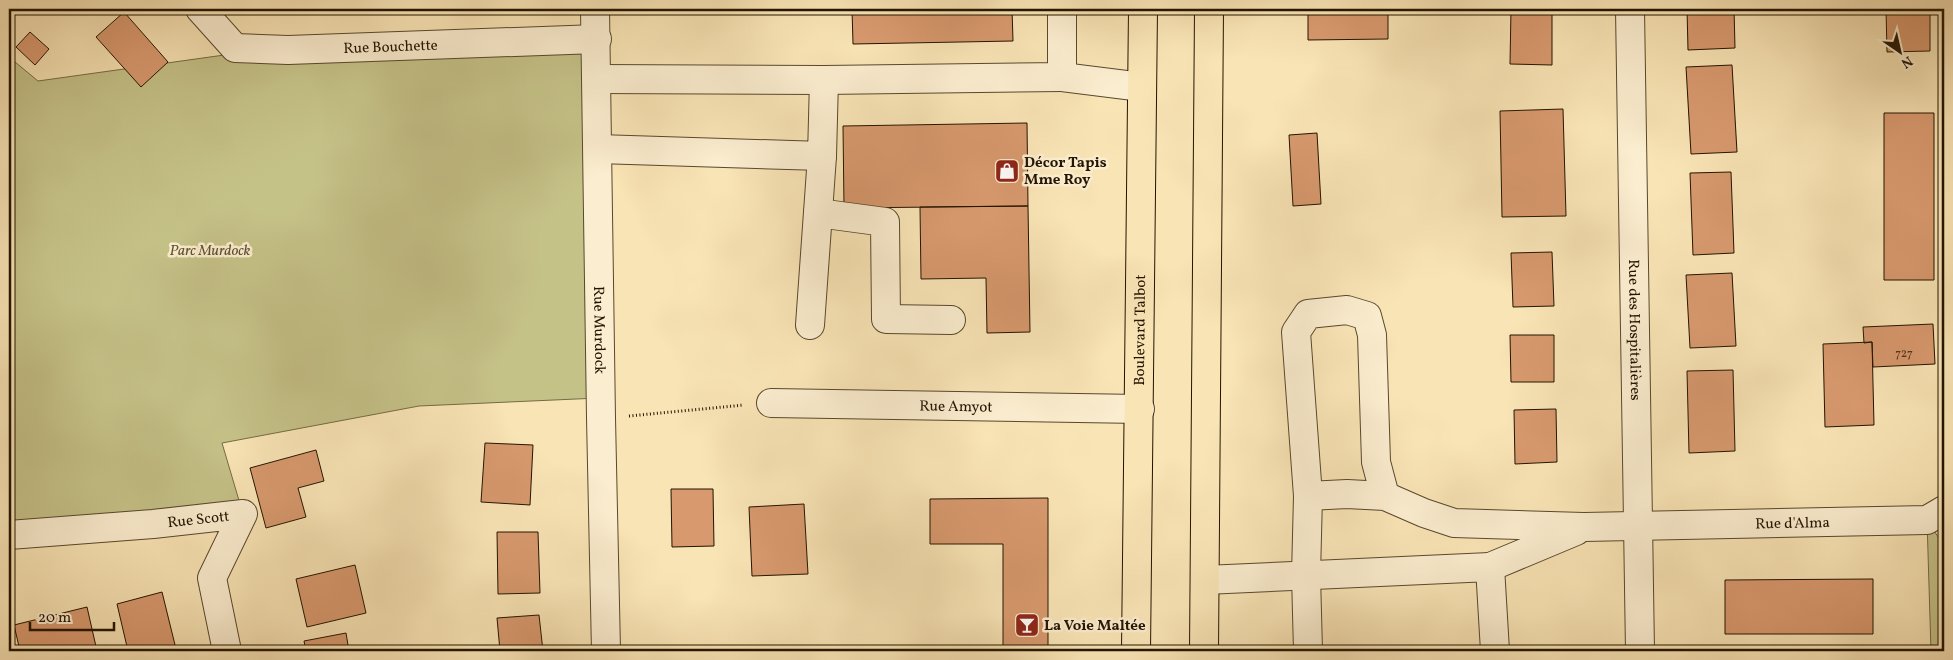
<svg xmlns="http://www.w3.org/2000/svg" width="1953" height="660" font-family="Vollkorn,serif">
  <rect width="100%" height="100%" fill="#f9e4b5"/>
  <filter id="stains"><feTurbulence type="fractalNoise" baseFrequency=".004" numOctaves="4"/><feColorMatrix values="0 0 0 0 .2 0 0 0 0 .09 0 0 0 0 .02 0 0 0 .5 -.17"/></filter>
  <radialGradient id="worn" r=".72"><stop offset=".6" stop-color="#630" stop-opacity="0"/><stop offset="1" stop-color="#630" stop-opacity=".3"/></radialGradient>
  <!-- green -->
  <path fill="#c5c288" stroke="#746b44" d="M583 38 599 398 419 406 222 443 243 514 9 538V57L38 81 296 45Z
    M1927 520 1944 546V651H1931Z"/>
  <!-- building -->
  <path fill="#d8996e" stroke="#231400" d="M852 9H1012L1013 41 853 44Z
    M1308 9H1388V39L1308 40Z
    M1511 9H1552V65L1510 64Z
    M1687 9H1734L1735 48 1688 50Z
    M1886 9H1930V51L1887 52Z
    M124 12 168 62 141 87 96 37Z
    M30 32 49 49 35 65 16 47Z
    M1732 65 1737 152 1691 154 1686 67Z
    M1563 109 1566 216 1502 217 1500 111Z
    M1884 113H1934V280H1884Z
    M1027 123 1028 206 844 208 843 126Z
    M1317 133 1321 204 1293 206 1289 135Z
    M1731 172 1734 253 1693 255 1690 173Z
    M1028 206 1030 332 987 333 986 278 921 279 920 207Z
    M1552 252 1554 306 1513 307 1511 253Z
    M1732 273 1736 346 1690 348 1686 275Z
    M1933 324 1935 364 1873 367 1872 342 1864 343 1863 327Z
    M1510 335H1554V382H1511Z
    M1872 342 1874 425 1825 427 1823 344Z
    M1733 370 1735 451 1689 453 1687 371Z
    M1556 409 1557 462 1515 464 1514 410Z
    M485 443 533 445 530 505 481 502Z
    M316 450 324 481 298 488 306 517 266 528 250 468Z
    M671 489H713L714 546 672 547Z
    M1048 498V651H1003V544H930V499Z
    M804 504 808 574 752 576 749 507Z
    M497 532H538L540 593 498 594Z
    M355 565 366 613 307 627 296 579Z
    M1873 579V634H1725V580Z
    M162 592 176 649 166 651H128L117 604Z
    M87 607 97 651H20L14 625Z
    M539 615 543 651H500L497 618Z
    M346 633 349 651H306L304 641Z"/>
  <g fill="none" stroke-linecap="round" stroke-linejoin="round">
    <defs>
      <g id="minor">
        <path id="s1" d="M200 9 235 48 288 50 597 39"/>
        <path id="s2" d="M595 9 601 418 606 651"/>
        <path id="s3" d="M1630 9 1640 651"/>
        <path d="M1062 77 1142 87"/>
        <path d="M597 79 824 80 1062 77V9"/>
        <path d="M598 149 822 156 824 80"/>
        <path d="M818 213 885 222 886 319 951 320"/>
        <path d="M810 325 822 156"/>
        <path id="s4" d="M771 403 1140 409"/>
        <path d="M1308 496 1306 575 1308 651"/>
        <path id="s5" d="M1385 496 1347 494 1308 496 1296 332 1308 314 1347 310 1367 316 1372 335 1376 462 1385 496 1424 513 1454 523 1584 527 1927 520 1944 510"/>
        <path id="s6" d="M9 535 153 524 243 514 212 578 227 651"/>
        <path d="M1490 567 1576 531"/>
        <path d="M1205 580 1490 567 1495 651"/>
      </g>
      <g id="major">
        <path id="s7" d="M1136 651 1143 9"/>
        <path d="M1204 651 1209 9"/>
      </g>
    </defs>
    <!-- minor casing -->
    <use href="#minor" stroke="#58482d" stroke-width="30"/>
    <!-- major casing -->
    <use href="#major" stroke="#231400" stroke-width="30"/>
    <!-- path -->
    <path stroke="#231400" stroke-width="3" stroke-dasharray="1 2.5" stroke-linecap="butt" d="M629 416 744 405"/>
    <!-- minor -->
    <use href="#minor" stroke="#fbedcf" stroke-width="28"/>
    <!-- major -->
    <use href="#major" stroke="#f9e4b5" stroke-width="28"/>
  </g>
  <!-- icons -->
  <defs>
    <symbol id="shop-square" viewBox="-11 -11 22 22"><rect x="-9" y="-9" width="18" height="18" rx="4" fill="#8f2418" stroke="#fbedcf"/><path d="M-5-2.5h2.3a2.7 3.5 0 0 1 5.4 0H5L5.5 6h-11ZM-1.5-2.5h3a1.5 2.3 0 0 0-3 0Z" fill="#fff"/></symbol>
    <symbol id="bar-square" viewBox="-11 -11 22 22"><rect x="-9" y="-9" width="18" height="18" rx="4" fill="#8f2418" stroke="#fbedcf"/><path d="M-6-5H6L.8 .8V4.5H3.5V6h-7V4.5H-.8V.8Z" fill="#fff"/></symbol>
  </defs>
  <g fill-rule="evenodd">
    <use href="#shop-square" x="993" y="157" width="28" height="28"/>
    <use href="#bar-square" x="1013" y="611" width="28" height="28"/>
  </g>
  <g text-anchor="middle" stroke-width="5" stroke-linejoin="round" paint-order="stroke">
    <!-- number labels -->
    <g font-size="12" fill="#50351c">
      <text x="1904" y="357">727</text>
    </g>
    <!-- street labels -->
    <g font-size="15" fill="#231400" stroke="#fbedcf">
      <text dy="5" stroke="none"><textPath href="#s1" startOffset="208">Rue Bouchette</textPath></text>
      <text dy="5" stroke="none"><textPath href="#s2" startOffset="321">Rue Murdock</textPath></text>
      <text dy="5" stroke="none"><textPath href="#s7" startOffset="321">Boulevard Talbot</textPath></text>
      <text dy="5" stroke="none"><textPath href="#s3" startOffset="321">Rue des Hospitalières</textPath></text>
      <text dy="5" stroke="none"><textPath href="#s4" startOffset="185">Rue Amyot</textPath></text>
      <text dy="5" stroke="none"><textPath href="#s6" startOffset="190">Rue Scott</textPath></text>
      <text dy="5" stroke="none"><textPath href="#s5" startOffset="918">Rue d'Alma</textPath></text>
    </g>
    <!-- poi labels -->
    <g font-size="15" font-weight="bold" fill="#231400" stroke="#fbedcf" text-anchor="start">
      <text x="1024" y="167">Décor Tapis<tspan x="1024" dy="17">Mme Roy</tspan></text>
      <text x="1044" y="630">La Voie Maltée</text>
    </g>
    <!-- park labels -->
    <g font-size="15" font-style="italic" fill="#5c5130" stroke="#fbedcf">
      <text x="210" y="255">Parc Murdock</text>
    </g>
  </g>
  <!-- margin -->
  <rect width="1953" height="660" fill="none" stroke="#f9e4b5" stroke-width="30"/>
  <rect x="10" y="10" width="1933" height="640" fill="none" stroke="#231400" stroke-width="2.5"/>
  <rect x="15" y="15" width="1923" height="630" fill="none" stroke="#231400"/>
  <!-- north arrow -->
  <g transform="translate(1900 52) rotate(146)" stroke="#fbedcf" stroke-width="4" paint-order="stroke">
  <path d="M0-4L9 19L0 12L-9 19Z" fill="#231400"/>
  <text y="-8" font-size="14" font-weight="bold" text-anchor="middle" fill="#231400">N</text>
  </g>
  <!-- scale -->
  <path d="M30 622v8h84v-8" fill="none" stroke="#231400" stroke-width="2.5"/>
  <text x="38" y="622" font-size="15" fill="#231400" stroke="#fbedcf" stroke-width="4" paint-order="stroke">20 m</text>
  <rect width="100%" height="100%" filter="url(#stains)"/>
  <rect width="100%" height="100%" fill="url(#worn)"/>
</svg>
